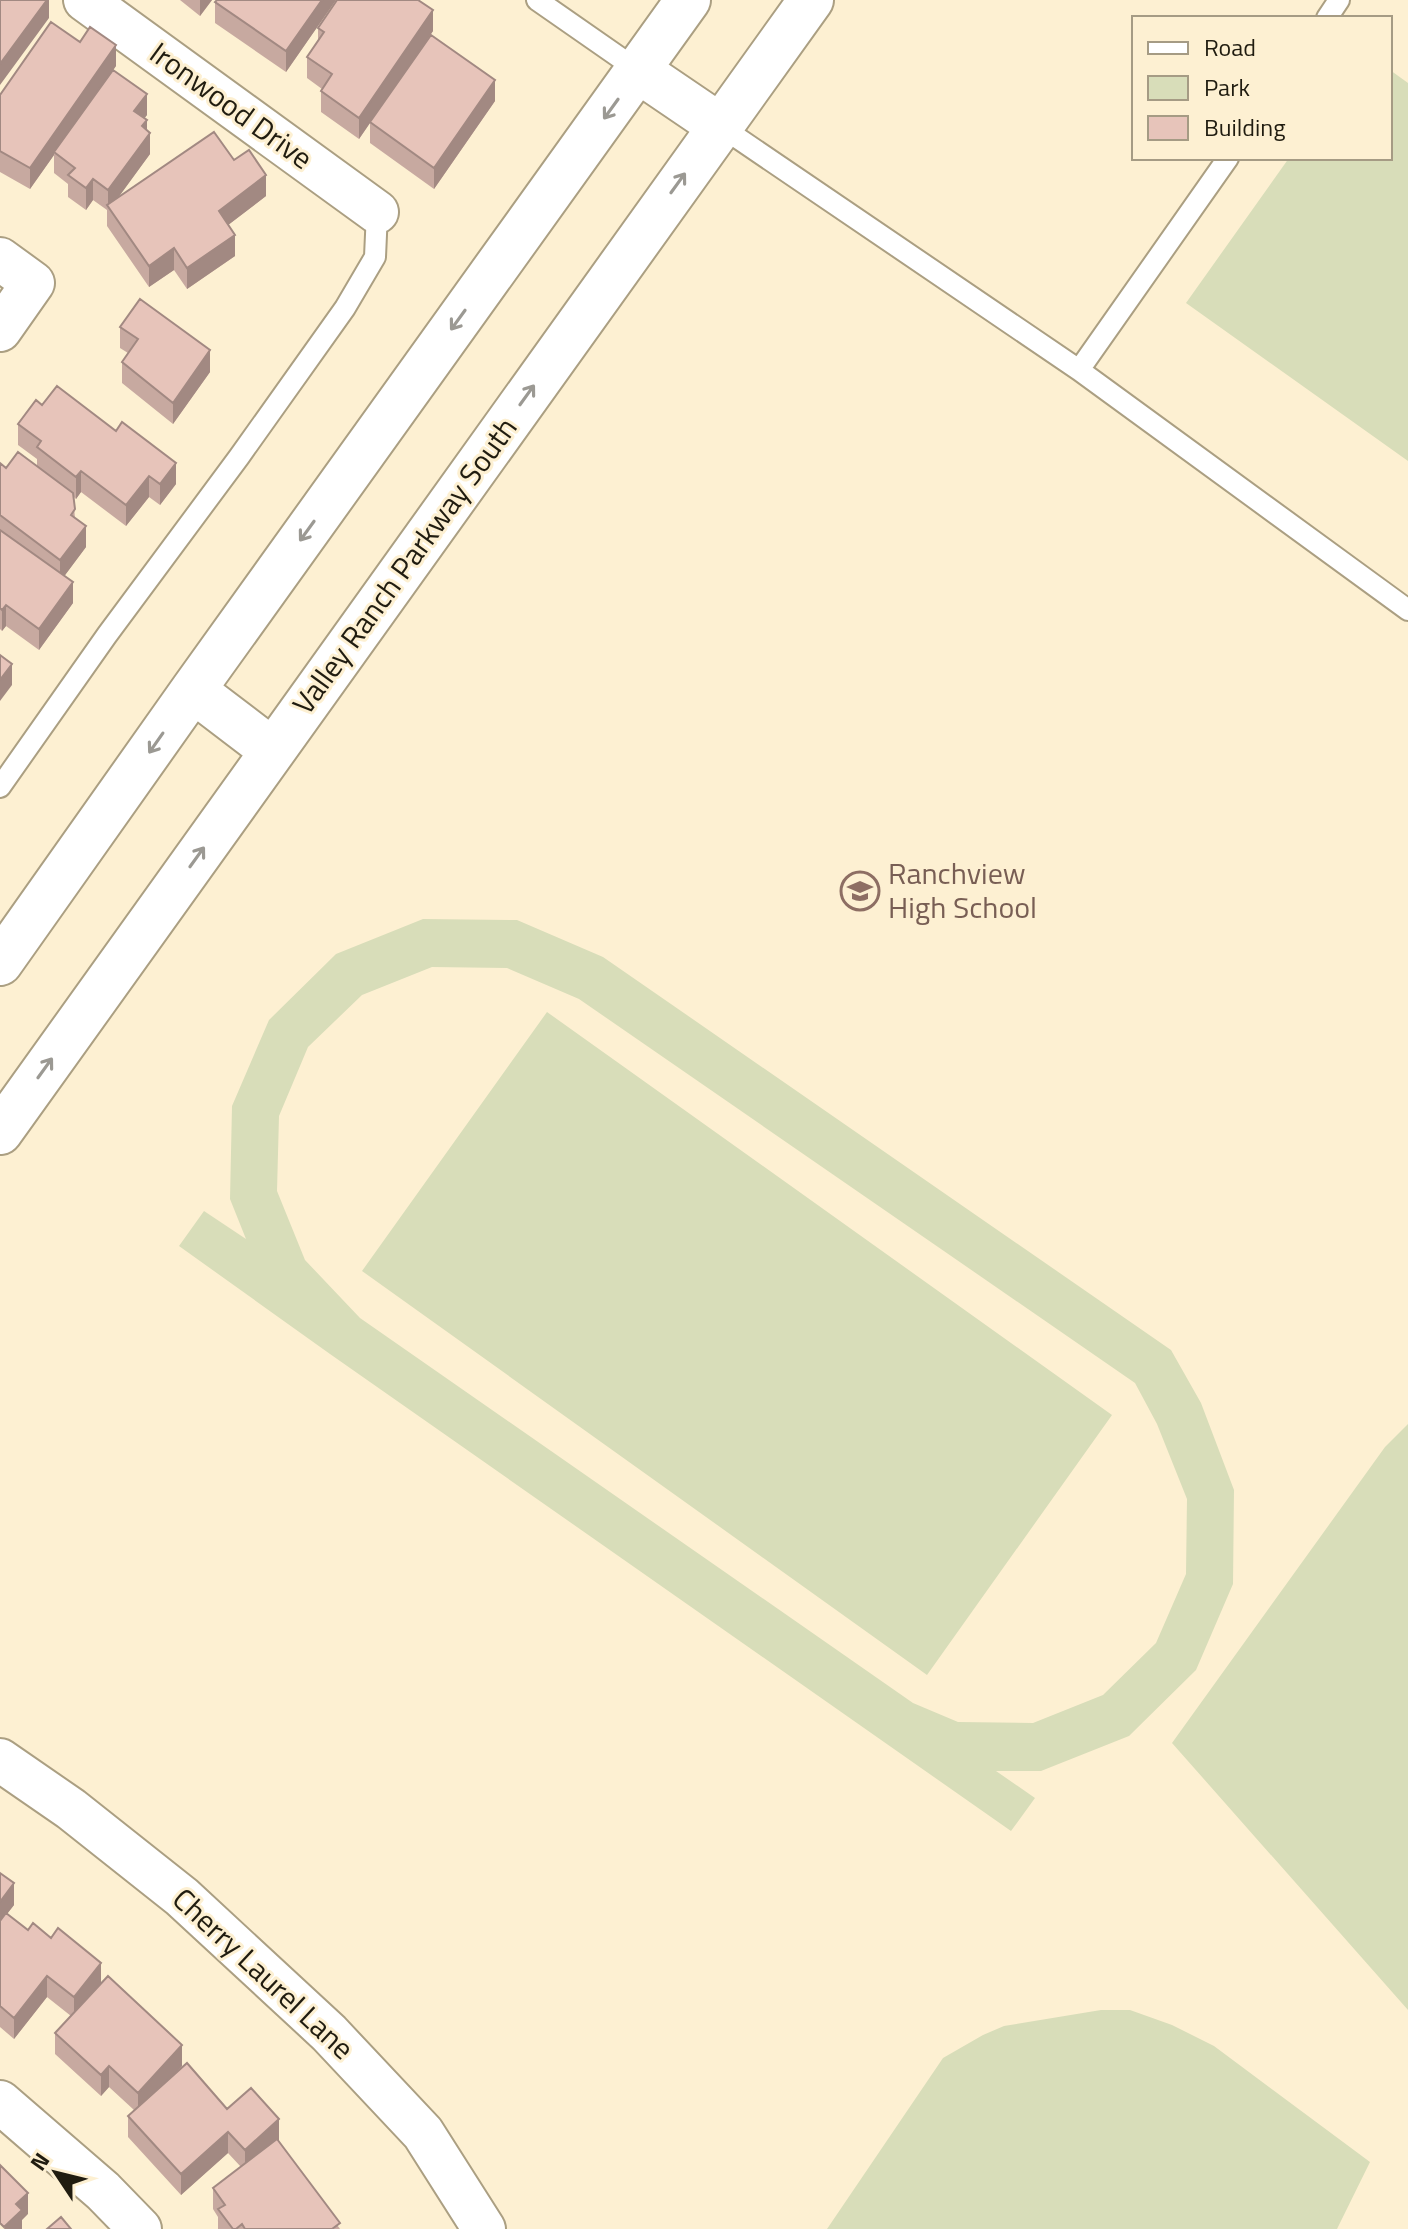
<svg xmlns="http://www.w3.org/2000/svg" width="1408" height="2229" font-family="'Titillium Web',sans-serif">
  <rect width="100%" height="100%" fill="#fdf0d2"/>
  <!-- green -->
  <path fill="#d8ddb9" fill-rule="evenodd" d="M1390 70 1408 83V461L1186 303 1289 158H1390Z
    M423 919 517 920 603 957 1171 1350 1201 1403 1234 1490 1233 1584 1196 1670 1129 1736 1041 1771H996L1035 1798 1011 1831 330 1354 179 1246 204 1211 246 1239 230 1199 232 1106 269 1020 336 954ZM432 967 507 968 579 999 1135 1383 1157 1424 1187 1499 1186 1574 1156 1643 1103 1695 1033 1723 958 1722 913 1703 360 1318 305 1260 277 1191 279 1116 308 1047 362 995Z
    M547 1012 1112 1415 927 1675 362 1271Z
    M1408 1424V2010L1172 1743 1385 1447Z
    M1101 2010H1130L1172 2025 1214 2046 1370 2162 1337 2229H827L943 2058 983 2035 1004 2026Z"/>
  <g fill="none" stroke-linecap="round" stroke-linejoin="round">
    <defs>
      <path id="lane" d="M537 0 639 71
        M1327 18 1339 0
        M720 126 1079 370 1408 610
        M1079 370 1228 158
        M0 787 107 635 239 457 345 308 375 257 377 212"/>
      <path id="street" d="M85 0 377 212
        M0 259 33 283 0 330
        M0 1760 71 1809 182 1897 329 2033 423 2133 484 2229
        M0 2102 103 2191 140 2229"/>
      <path id="secondary" d="M639 71 720 126
        M193 690 273 751
        M0 963 193 690 688 0
        M0 1132 811 0"/>
    </defs>
    <!-- lane casing -->
    <use href="#lane" stroke="#ab9f82" stroke-width="24"/>
    <!-- street casing -->
    <use href="#street" stroke="#ab9f82" stroke-width="46"/>
    <!-- secondary casing -->
    <use href="#secondary" stroke="#ab9f82" stroke-width="48"/>
    <!-- lane -->
    <use href="#lane" stroke="#fff" stroke-width="20"/>
    <!-- street -->
    <use href="#street" stroke="#fff" stroke-width="42"/>
    <!-- secondary -->
    <use href="#secondary" stroke="#fff" stroke-width="44"/>
  </g>
  <!-- wall -->
  <path fill="#c7a9a0" d="M180 0H212L200 16Z
    M336 0 286 72 215 23V2Z
    M318 28 433 31 403 76 495 101 434 189 370 143V123L359 139 321 112V91L322 89 307 78V57L318 41Z
    M116 66 113 70 147 115 144 118 150 154 118 197 234 160 266 196 228 225 235 256 187 289 174 270 149 287 107 226V210L93 200 86 210 68 197V184L54 173V155L30 189 0 172V95Z
    M120 327 210 372 173 424 122 383V362L128 353 120 348Z
    M42 405 176 484 160 505 149 497 126 526 81 492 76 499 73 496 75 518 86 547 64 576 73 603 39 650 6 626 2 631 0 629V463L6 468 37 466V459L18 445V424Z
    M0 1873 14 1905 7 1914 28 1930 101 1983 182 2066 176 2073 227 2109 279 2140 278 2141 340 2229H218V2217L213 2209V2188L241 2167 228 2153 181 2195 128 2137V2116L134 2110 109 2087 101 2096 55 2054V2033L71 2016 47 1997 14 2039 0 2027Z"/>
  <!-- shaded-wall -->
  <path fill="#a28982" d="M47 0H49V18L0 85V64Z
    M200 0H212L200 16Z
    M322 0H336L286 72V51Z
    M433 10V31L359 139V118Z
    M116 45V66L55 153 54 152V155L30 189V168Z
    M495 80V101L434 189V168Z
    M147 94V115L134 132V111Z
    M147 120V137L150 133V154L110 209 108 206V190L142 126Z
    M266 175V196L219 232V211Z
    M93 179V200L86 210V188Z
    M235 235V256L187 289V268Z
    M174 248V270L149 287V266Z
    M210 350V372L173 424V403Z
    M176 463V484L160 505V484Z
    M81 471V492L76 499V477Z
    M149 476V497L126 526V505Z
    M86 526V547L60 582V560Z
    M73 582V603L39 650V629Z
    M6 605V626L2 631V610Z
    M12 664V685L0 701V680Z
    M14 1883V1905L0 1923V1902Z
    M101 1963V1984L74 2018V1997Z
    M47 1976V1997L14 2039V2018Z
    M182 2045V2066L138 2114V2093Z
    M109 2066V2087L101 2096V2075Z
    M279 2119V2140L245 2171V2150Z
    M228 2132V2153L181 2195V2174Z
    M28 2193V2214L22 2220V2229H4L16 2204Z"/>
  <!-- building -->
  <path fill="#e7c4ba" stroke="#a28982" stroke-width="2" d="M0 0H47L0 64Z
    M217 0H322L286 51 215 2Z
    M337 0H418L433 10 359 118 321 91 332 74 307 57 324 32 318 28Z
    M51 22 80 42 90 27 116 45 30 168 0 151V95Z
    M431 35 495 80 434 168 370 122Z
    M113 70 147 94 134 111 147 120 142 126 150 133 108 190 93 179 86 188 68 175 75 168 54 152Z
    M214 132 234 160 249 150 266 175 219 211 235 235 187 268 174 248 149 266 107 205Z
    M140 299 210 350 173 403 122 362 138 339 120 327Z
    M57 386 116 431 122 422 176 463 160 484 149 476 126 505 81 471 76 477 37 447 41 441 18 424 36 400 42 405Z
    M18 452 73 493 75 509 71 515 86 526 60 560 0 515V463L6 468Z
    M0 530 73 582 39 629 6 605 2 610 0 608Z
    M0 655 12 664 0 680Z
    M0 1873 14 1883 0 1902Z
    M6 1913 28 1930 33 1923 51 1938 58 1928 101 1963 74 1997 47 1976 14 2018 0 2006V1921Z
    M108 1976 182 2045 138 2093 109 2066 101 2075 55 2033Z
    M187 2063 227 2109 251 2088 279 2119 245 2150 228 2132 181 2174 128 2116Z
    M277 2139 340 2223 332 2229H245L242 2224 236 2229H233L218 2209 225 2205 213 2188Z
    M0 2165 28 2193 16 2204 22 2210 4 2227 0 2223Z
    M61 2217 71 2229H47Z"/>
  <!-- one-way arrows -->
  <defs><path id="oneway-shaft" d="M-6 0H5M1.5-3L5.5 0L1.5 3" fill="none" stroke-width="1.6" stroke-linecap="round" stroke-linejoin="round" transform="scale(2)"/></defs>
  <g stroke="#9b9993">
    <use href="#oneway-shaft" transform="translate(611 109) rotate(126)"/>
    <use href="#oneway-shaft" transform="translate(678 183) rotate(-54)"/>
    <use href="#oneway-shaft" transform="translate(458 320) rotate(126)"/>
    <use href="#oneway-shaft" transform="translate(527 395) rotate(-54)"/>
    <use href="#oneway-shaft" transform="translate(307 531) rotate(126)"/>
    <use href="#oneway-shaft" transform="translate(156 743) rotate(125)"/>
    <use href="#oneway-shaft" transform="translate(197 857) rotate(-54)"/>
    <use href="#oneway-shaft" transform="translate(45 1068) rotate(-54)"/>
  </g>
  <!-- icons -->
  <defs>
    <symbol id="school-ring" viewBox="-11 -11 22 22"><circle r="9.5" fill="#fdf0d2" stroke="#8d6e63" stroke-width="1.5"/><path d="M0-5L7-2L0 1L-7-2ZM-4 1L0 2.5L4 1V4Q0 6-4 4Z" fill="#8d6e63"/></symbol>
  </defs>
  <g fill-rule="evenodd">
    <use href="#school-ring" x="838" y="869" width="44" height="44"/>
  </g>
  <g text-anchor="middle" stroke-width="6" stroke-linejoin="round" paint-order="stroke">
    <!-- street labels -->
    <g font-size="30" fill="#201c10" stroke="#fdf0d2">
      <text transform="translate(231 106) rotate(36)" y="10">Ironwood Drive</text>
      <text transform="translate(405 566) rotate(-54)" y="10">Valley Ranch Parkway South</text>
      <text transform="translate(263 1974) rotate(43)" y="10">Cherry Laurel Lane</text>
    </g>
    <!-- education labels -->
    <g font-size="30" fill="#785e54" stroke="#fdf0d2" text-anchor="start">
      <text x="888" y="884">Ranchview<tspan x="888" dy="34">High School</tspan></text>
    </g>
  </g>
  <!-- legend -->
  <rect x="1132" y="16" width="260" height="144" fill="#fdf0d2" stroke="#a59b84" stroke-width="2"/>
  <rect x="1148" y="42" width="40" height="12" fill="#ffffff" stroke="#a59b84" stroke-width="2"/>
  <text x="1204" y="56" font-size="24" fill="#201c10">Road</text>
  <rect x="1148" y="76" width="40" height="24" fill="#d8ddb9" stroke="#a59b84" stroke-width="2"/>
  <text x="1204" y="96" font-size="24" fill="#201c10">Park</text>
  <rect x="1148" y="116" width="40" height="24" fill="#e7c4ba" stroke="#a59b84" stroke-width="2"/>
  <text x="1204" y="136" font-size="24" fill="#201c10">Building</text>
  <!-- north arrow -->
  <g transform="translate(56 2173) rotate(305)" stroke="#fdf0d2" stroke-width="6" paint-order="stroke">
  <path d="M0-6L14 30L0 20L-14 30Z" fill="#201c10"/>
  <text y="-12" font-size="22" font-weight="bold" text-anchor="middle" fill="#201c10">N</text>
  </g>
</svg>
